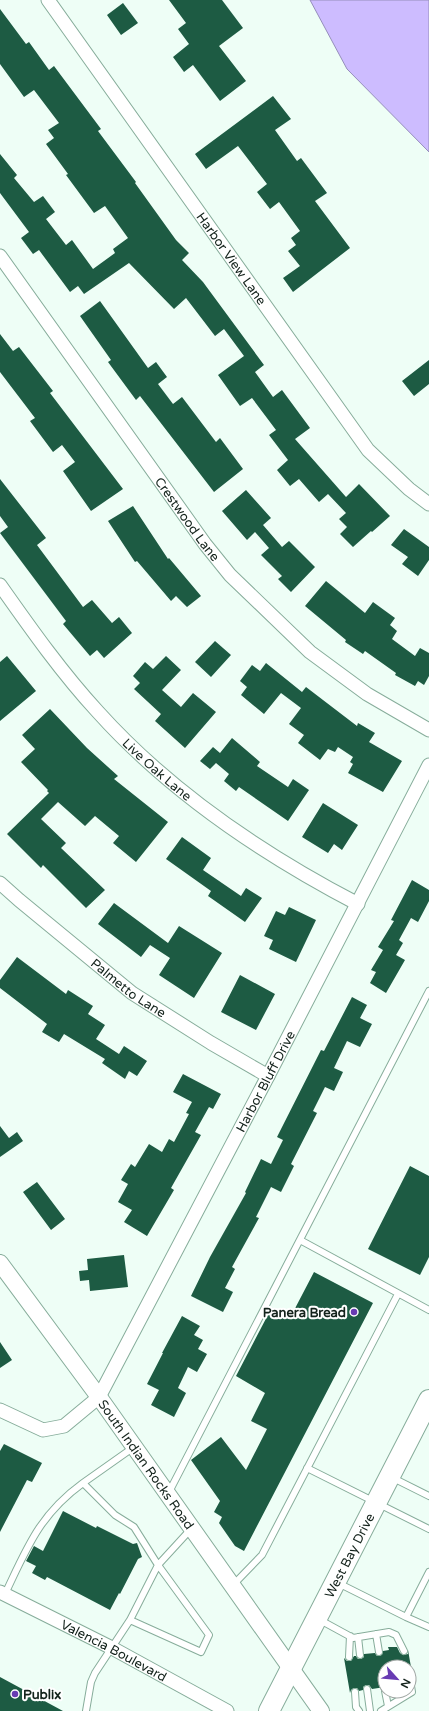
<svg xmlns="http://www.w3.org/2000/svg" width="429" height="1711" font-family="'Varela Round',sans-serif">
  <rect width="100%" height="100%" fill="#eefef6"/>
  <!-- water -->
  <path fill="#cdbcff" stroke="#958ebb" d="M310 0H429V152L347 69Z"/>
  <!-- building -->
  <path fill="#1d5b43" d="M169 0H222L243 28 219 46 246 81 220 101 193 65 184 72 173 57 189 44 178 29 186 23Z
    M123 3 138 23 121 35 107 15Z
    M0 9 26 44 29 42 49 70 54 66 101 129 98 131 136 182 135 183 176 240 189 253 182 260 203 282 264 365 255 372 273 397 282 390 310 428 295 439 346 497 359 484 390 516 372 532 371 531 353 547 340 534 347 527 339 519 346 513 328 494 319 502 299 479 290 486 277 470 288 460 269 435 276 430 252 398 240 406 218 375 244 356 224 329 215 336 186 298 174 309 129 263 84 294 78 286 70 292 39 250 33 254 21 238 29 232 0 193V154L17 175 14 178 34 202 43 196 55 212 46 219 66 245 72 240 93 269 115 253 113 249 128 238 105 206 94 213 66 175 68 174 46 144 54 138 48 130 59 123 34 90 24 97 0 64Z
    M273 96 291 119 275 130 297 161 301 158 327 193 315 201 350 248 293 292 283 278 300 266 288 251 296 245 291 238 300 231 279 202 270 209 257 192 267 184 238 146 206 169 195 154Z
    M100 301 148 368 156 362 167 377 158 384 173 404 182 397 216 442 220 438 243 469 214 492 140 396 136 400 108 362 111 360 80 316Z
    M0 334 13 351 19 347 53 391 50 393 123 489 91 511 63 471 75 462 62 445 53 452 30 421 35 418 0 372Z
    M429 360V384L414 396 402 381Z
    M0 479 46 538 37 545 83 607 92 600 112 623 119 617 132 633 104 658 97 650 90 656 63 624 66 621 0 533 8 527 0 516Z
    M246 490 271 518 263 525 282 547 289 541 315 567 291 592 278 579 282 576 261 555 269 548 255 532 247 540 222 511Z
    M133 506 168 559 169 558 201 596 187 607 176 596 171 601 137 561 135 562 108 521Z
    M404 529 429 547V560L418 576 402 564 408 557 391 545Z
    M326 581 365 613 373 602 395 618 390 625 397 631 392 639 415 656 420 648 429 653V676L424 685 418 681 415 686 395 675 396 673 365 651 363 654 345 642 346 640 305 606Z
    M215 641 231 655 211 677 195 662Z
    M7 656 36 691 0 721V662Z
    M166 656 181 670 162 690 181 707 193 693 216 712 185 748 155 721 161 714 134 689 140 683 133 676 145 662 153 669Z
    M266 663 302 692 306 687 357 726 358 723 375 733 369 742 402 761 383 792 348 773 353 764 350 762 353 757 338 747 335 752 328 749 320 760 298 743 304 735 289 724 301 708 281 693 264 714 241 695 247 687 240 681 252 665 260 671Z
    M50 709 87 748 118 776 114 779 168 822 136 862 113 843 119 836 95 816 85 826 58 802 41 819 66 843 61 848 105 890 86 908 43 865 41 868 7 834 49 793 47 791 48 790 21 762 35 749 22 735Z
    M232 738 260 762 257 766 288 787 293 779 309 790 288 821 239 787 236 791 224 781 229 774 216 763 210 769 200 761 213 747 220 753Z
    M323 803 358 825 342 850 334 844 328 853 302 837Z
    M182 837 211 858 203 870 241 896 246 888 262 898 245 922 208 896 211 891 166 859Z
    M412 880 429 890V901L418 922 411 918 399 940 403 943 396 955 405 960 386 993 370 983 376 972 371 970 383 950 378 947 394 921 391 920Z
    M114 903 168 943 179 926 222 953 194 998 159 975 170 958 150 945 141 957 98 924Z
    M289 907 316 920 296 962 269 949 273 940 264 936 276 911 285 915Z
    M17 957 66 994 68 990 93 1006 88 1014 105 1025 96 1039 119 1054 124 1046 147 1061 137 1076 129 1071 125 1079 102 1063 105 1059 64 1034 59 1042 42 1032 47 1024 0 988V980Z
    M240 975 275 994 256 1030 221 1012Z
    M352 997 367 1005 360 1018 372 1024 360 1047 347 1041 334 1068 343 1072 334 1091 325 1087 313 1111 317 1113 291 1164 294 1166 281 1192 271 1187 256 1217 259 1218 232 1267 235 1269 225 1288 233 1292 223 1312 191 1296 210 1257 246 1193 245 1192 261 1159 271 1164 283 1140 277 1137 321 1050 324 1051Z
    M183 1074 221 1094 213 1109 209 1107 195 1132 201 1135 171 1188 174 1190 147 1236 124 1222 132 1210 118 1202 128 1184 121 1180 131 1164 135 1167 149 1144 162 1152 169 1139 174 1142 189 1114 186 1113 192 1102 173 1092Z
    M0 1126 9 1138 17 1132 23 1141 0 1157Z
    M410 1166 429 1176V1257L420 1275 368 1249Z
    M37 1182 65 1219 51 1230 23 1192Z
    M124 1255 128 1287 90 1291 89 1280 80 1281 79 1271 88 1270 87 1259Z
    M314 1272 373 1303 244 1551 235 1546 219 1523 222 1517 214 1512 220 1501 191 1460 221 1437 246 1470 267 1429 251 1421 265 1393 236 1376 271 1309 290 1318Z
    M182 1316 200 1326 194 1335 203 1340 198 1349 207 1354 197 1372 188 1367 178 1388 186 1393 174 1417 151 1405 159 1390 147 1384 163 1353H162Z
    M0 1342 12 1360 0 1368Z
    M4 1444 42 1463 32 1482 27 1480 0 1532V1451Z
    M63 1511 96 1528 97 1526 133 1544 137 1543 142 1557 138 1559 120 1594 119 1593 110 1610 47 1577 45 1580 32 1573 36 1566 26 1561 34 1546 43 1551Z
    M388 1647H397L400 1653 403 1655 408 1654V1650L411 1667H385V1687L372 1689 369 1685H366L363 1687V1690L359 1691 357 1688H354L351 1690 350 1693 344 1658 347 1661H351L354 1656H356L358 1659H361L364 1657V1654L375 1653 377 1656H380L383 1651 389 1650Z
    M0 1677 63 1711H0Z"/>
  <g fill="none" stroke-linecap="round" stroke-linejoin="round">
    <defs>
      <path id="service" d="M300 1240 429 1310
        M134 1447 83 1483 115 1515 134 1527 158 1565 209 1635 201 1652 130 1620 158 1565 191 1529
        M307 1468 429 1529
        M391 1477 429 1496
        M169 1492 429 991
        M338 1583 406 1617 429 1572
        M233 1585 262 1555 398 1294
        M5 1594C27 1548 39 1515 83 1483
        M406 1617 429 1627
        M320 1620 353 1638 389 1632 396 1635 404 1651
        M376 1634 379 1652
        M358 1637 360 1655
        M349 1657 350 1636
        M367 1689 370 1711
        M385 1691 388 1706
        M355 1692 356 1707 359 1711
        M86 1711 91 1682 95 1673 130 1620
        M381 1711 412 1692 410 1680"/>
      <g id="minor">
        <path id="s1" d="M48 0 368 450 409 489 429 504"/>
        <path id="s2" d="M0 256 205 544 230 575 310 652 367 694 429 730"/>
        <path id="s3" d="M0 585C31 629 62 673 98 712 171 793 262 854 358 904"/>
        <path id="s4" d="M0 883 19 900 132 993 211 1043 268 1076"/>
        <path id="s5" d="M0 1410 43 1430 64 1426 99 1397 268 1076 429 765"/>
        <path id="s6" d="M0 1592 112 1648 227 1711"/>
      </g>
      <g id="tertiary">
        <path id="s7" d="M0 1263 99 1397 321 1711"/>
      </g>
      <g id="primary">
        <path id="s8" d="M269 1711 429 1400"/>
      </g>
    </defs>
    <!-- service casing -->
    <use href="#service" stroke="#87ad9b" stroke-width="8"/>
    <!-- minor casing -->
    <use href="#minor" stroke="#87ad9b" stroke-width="15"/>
    <!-- tertiary casing -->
    <use href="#tertiary" stroke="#87ad9b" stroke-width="18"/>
    <!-- primary casing -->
    <use href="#primary" stroke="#87ad9b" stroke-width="22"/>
    <!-- service -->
    <use href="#service" stroke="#fff" stroke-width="6"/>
    <!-- minor -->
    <use href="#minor" stroke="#fff" stroke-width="13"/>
    <!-- tertiary -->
    <use href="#tertiary" stroke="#fff" stroke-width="16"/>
    <!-- primary -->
    <use href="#primary" stroke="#fff" stroke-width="20"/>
  </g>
  <!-- markers -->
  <g fill="#683bb3" stroke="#fff" stroke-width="1.5">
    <circle cx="354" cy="1312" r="4"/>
    <circle cx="15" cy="1694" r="4"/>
  </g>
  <g text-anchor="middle" stroke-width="4" stroke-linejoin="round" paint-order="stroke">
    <!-- street labels -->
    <g font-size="13" fill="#13221b" stroke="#fff">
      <text dy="5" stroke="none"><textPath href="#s1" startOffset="317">Harbor View Lane</textPath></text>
      <text dy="5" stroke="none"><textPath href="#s2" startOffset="323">Crestwood Lane</textPath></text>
      <text dy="5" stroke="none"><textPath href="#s3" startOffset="243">Live Oak Lane</textPath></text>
      <text dy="5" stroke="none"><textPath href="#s4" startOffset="166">Palmetto Lane</textPath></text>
      <text dy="5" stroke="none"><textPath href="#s5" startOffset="471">Harbor Bluff Drive</textPath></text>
      <text dy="5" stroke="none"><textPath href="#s7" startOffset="249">South Indian Rocks Road</textPath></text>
      <text dy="5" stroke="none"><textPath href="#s8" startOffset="175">West Bay Drive</textPath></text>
      <text dy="5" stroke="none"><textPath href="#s6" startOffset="128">Valencia Boulevard</textPath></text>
    </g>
    <!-- poi labels -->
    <g font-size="13" font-weight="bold" fill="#13221b" stroke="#fff" text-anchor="end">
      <text x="346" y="1317">Panera Bread</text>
      <text x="23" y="1699" text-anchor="start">Publix</text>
    </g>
  </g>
  <!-- north arrow -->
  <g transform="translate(397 1679) rotate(117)"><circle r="19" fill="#ffffff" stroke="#a1a7a4"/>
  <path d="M0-3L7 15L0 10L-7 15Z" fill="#683bb3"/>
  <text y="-6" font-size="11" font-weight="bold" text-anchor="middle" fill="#13221b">N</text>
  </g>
</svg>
